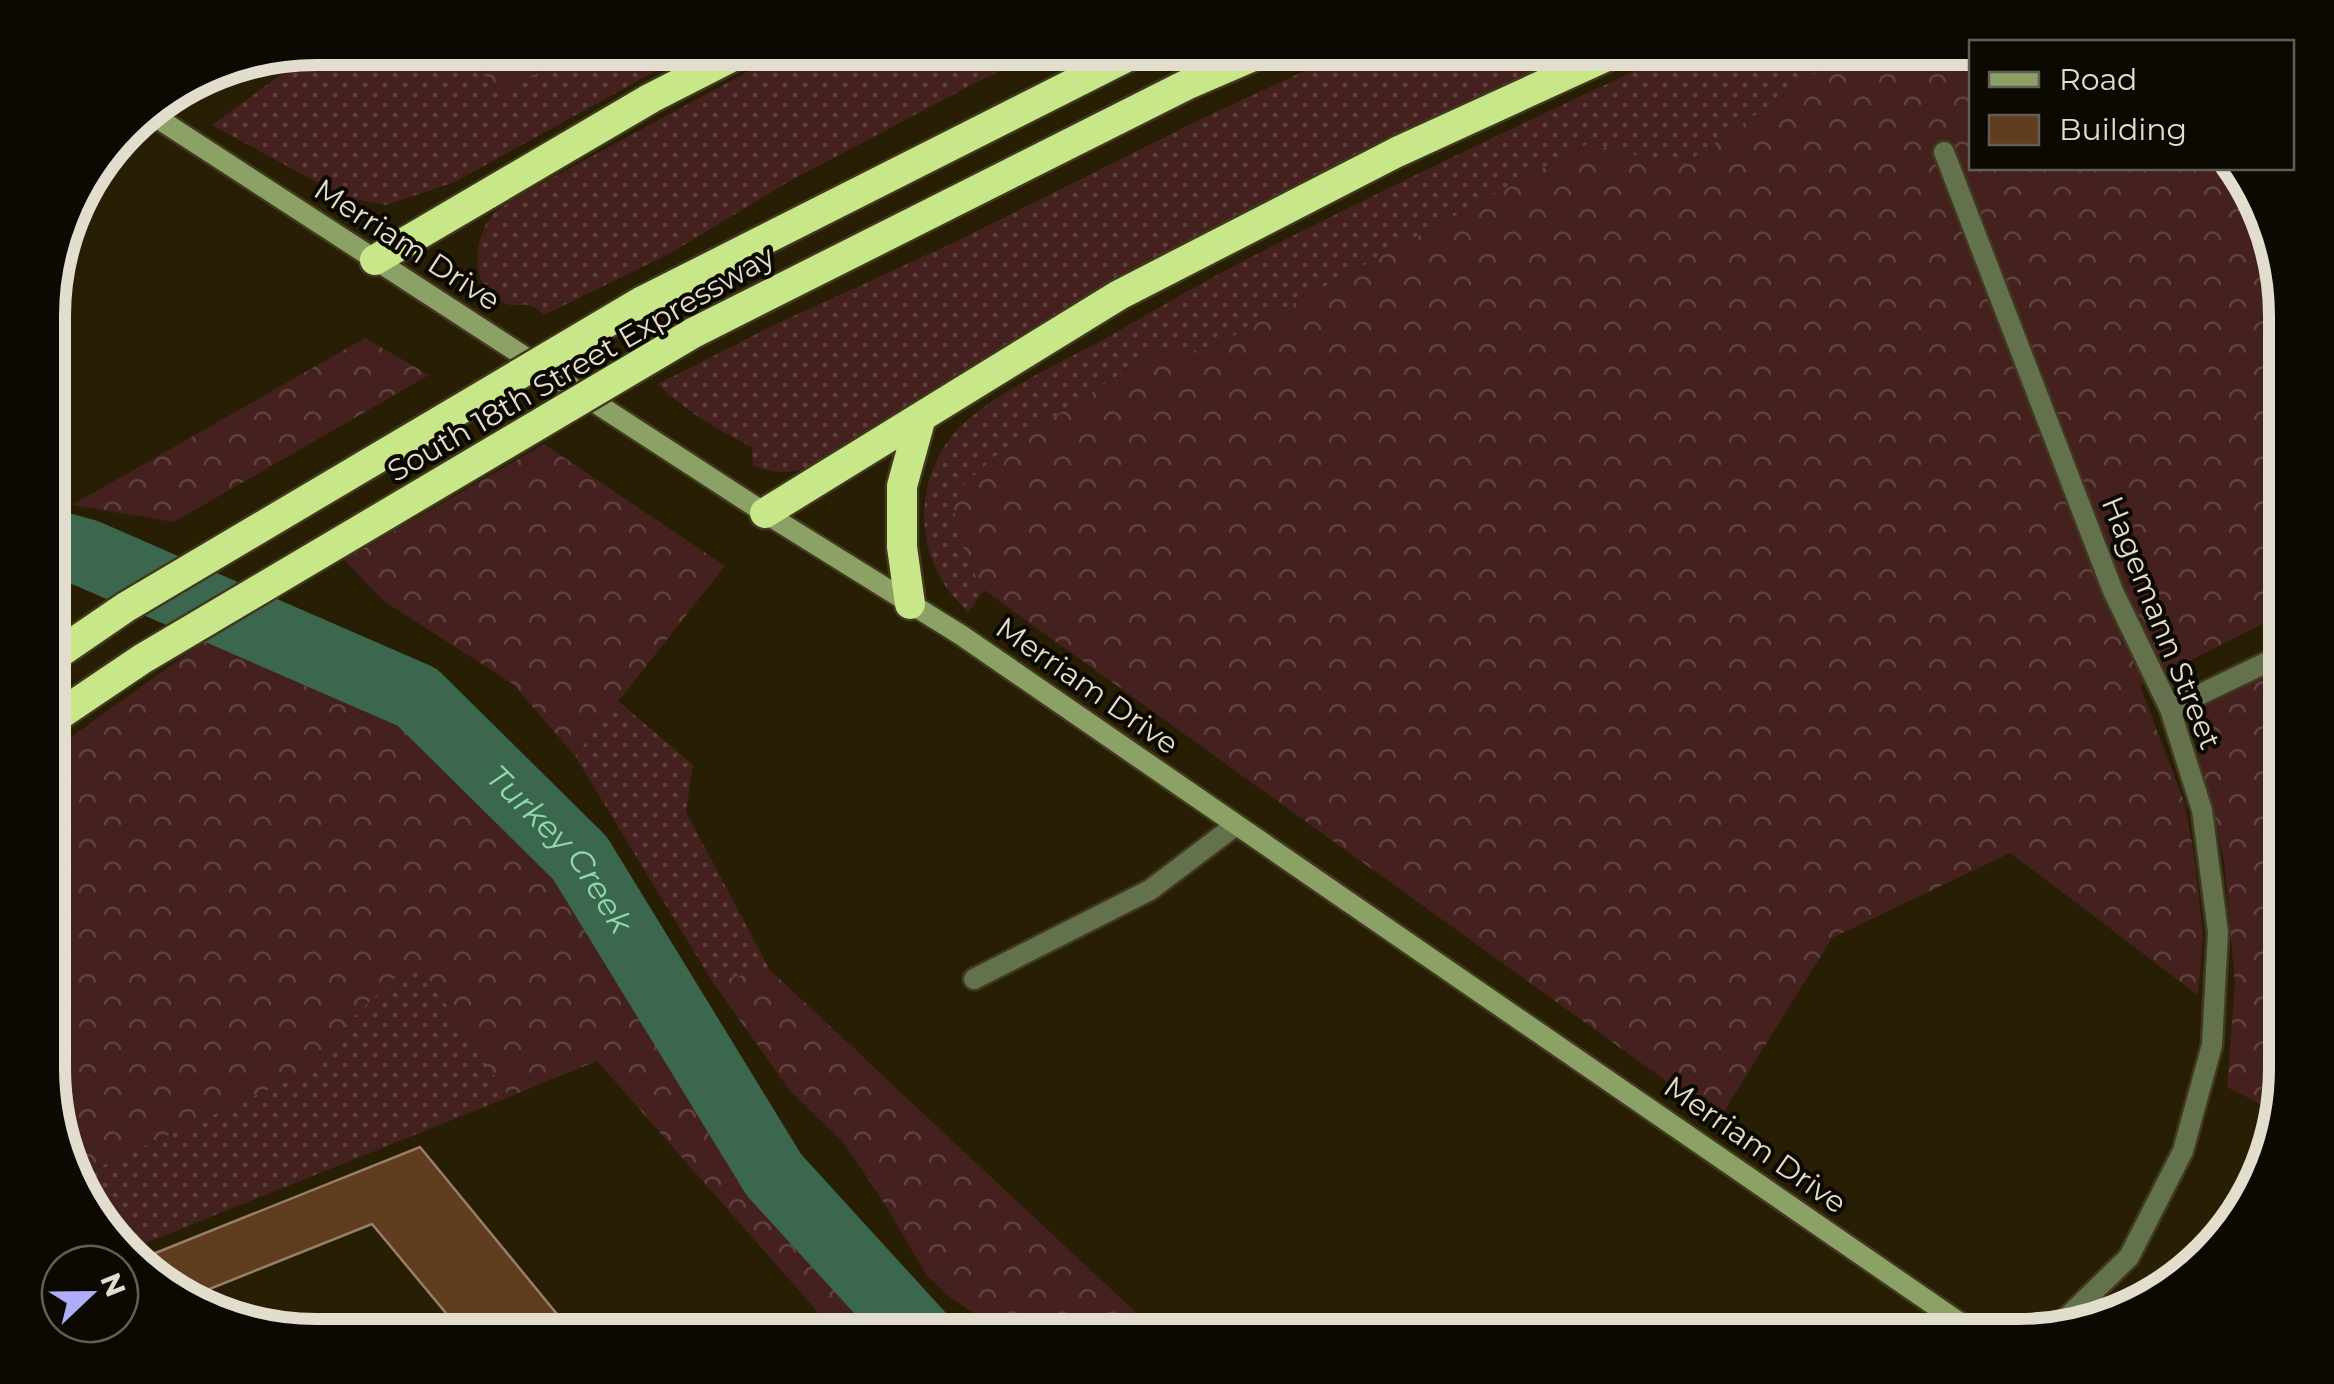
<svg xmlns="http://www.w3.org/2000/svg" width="2334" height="1384" font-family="Montserrat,sans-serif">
  <defs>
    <pattern id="grass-dots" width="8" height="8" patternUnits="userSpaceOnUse" patternTransform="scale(2.5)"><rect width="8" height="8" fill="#44211f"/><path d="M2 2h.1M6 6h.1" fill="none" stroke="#5f413e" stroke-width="1.8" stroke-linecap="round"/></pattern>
    <pattern id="forest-crowns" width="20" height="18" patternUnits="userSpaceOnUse" patternTransform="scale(2.5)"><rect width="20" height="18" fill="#44211f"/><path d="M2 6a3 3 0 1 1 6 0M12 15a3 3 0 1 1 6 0" fill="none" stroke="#5f413e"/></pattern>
  </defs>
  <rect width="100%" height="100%" fill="#271e03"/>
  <!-- grass -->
  <path fill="url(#grass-dots)" d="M317 48H459L500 93 591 48H697L455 182 386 205 344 197 212 125Z
    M791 48H1050L979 81 788 182 669 254 544 315C540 312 536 307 531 306 524 303 515 307 507 304 470 293 471 243 491 217 498 207 512 201 522 194Z
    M1354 48H1584L1265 201 1132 271 837 448C807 471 790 479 753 466L752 447C719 431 684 410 658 384L774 325 957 241 1203 118Z
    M1684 48H1853L1680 167 1589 143 1224 341 1188 353 1156 351 1001 451 973 571 984 590 968 613C958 601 947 591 940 577 916 535 920 479 948 441 976 401 1062 362 1106 338 1157 309 1207 279 1259 253 1399 181 1542 114 1684 48Z
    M618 701 693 765 686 812 770 970 712 981 575 756Z
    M415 958 509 1097 128 1250 92 1217 77 1177 317 1067 350 1020Z"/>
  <!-- forest -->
  <path fill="url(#forest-crowns)" d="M459 48H591L500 93Z
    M1853 48H1971L1972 168H2242L2286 298V612L2140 686 2185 804 2195 861 2203 937 2198 995 2010 853 1832 938 1719 1119 984 590 973 571 958 534 954 508 964 484 1001 451 1156 351 1188 353 1224 341 1589 143 1680 167Z
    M365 338 429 375 174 522 72 505Z
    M544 444 725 566 575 756 513 684 385 602 344 560Z
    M209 638 362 697 431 735 501 803 577 893 725 1138 789 1228 888 1336H839L597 1061 509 1097 415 959 350 1020 317 1067 77 1177 50 1103V752Z
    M2286 664V1085L2278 1113 2227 1087 2235 984 2224 860 2199 757 2195 727 2199 708Z
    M770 970 1161 1336H995L983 1319 951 1298 927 1276 883 1201 843 1142 790 1091 712 981Z"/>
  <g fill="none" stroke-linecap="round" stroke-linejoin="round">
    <!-- river -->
    <path stroke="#3a674d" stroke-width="68" id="s1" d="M50 543 86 553 417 697 580 858 774 1175 921 1336"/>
  </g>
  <!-- building -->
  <path fill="#613d20" stroke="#997e6a" stroke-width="2.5" d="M420 1147 575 1336H465L372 1224 182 1300 138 1260Z"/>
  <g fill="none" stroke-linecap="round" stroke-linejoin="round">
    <defs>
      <path id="service" d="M974 979 1150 890 1236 825"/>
      <path id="minor" d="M1944 152 2113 591 2170 709 2202 810 2218 932 2212 1045 2183 1151 2129 1257 2053 1331
        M2170 709 2286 653"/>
      <path id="secondary" d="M145 110 765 513 961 635 1979 1336"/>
      <path id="motorway" d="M375 260 651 98 749 48
        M641 302 1144 48
        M693 333 1186 85 1272 48
        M765 513 1119 295 1397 152 1624 48
        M910 604 902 547V486L921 417"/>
    </defs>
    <!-- service casing -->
    <use href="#service" stroke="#41391f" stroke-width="25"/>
    <!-- minor casing -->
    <use href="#minor" stroke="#41391f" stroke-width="25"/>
    <!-- secondary casing -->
    <use href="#secondary" stroke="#41391f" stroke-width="25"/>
    <!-- motorway casing -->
    <use href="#motorway" stroke="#41391f" stroke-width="35"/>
    <!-- service -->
    <use href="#service" stroke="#64714d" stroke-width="20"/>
    <!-- minor -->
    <use href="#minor" stroke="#64714d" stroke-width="20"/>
    <!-- secondary -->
    <use href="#secondary" stroke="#8ca165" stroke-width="20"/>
    <!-- motorway -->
    <use href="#motorway" stroke="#c7e788" stroke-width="30"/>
    <defs>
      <path id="motorway-bridge" d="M50 659 126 607 641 302
        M50 721 142 659 693 333"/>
    </defs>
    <!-- motorway-bridge casing -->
    <use href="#motorway-bridge" stroke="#41391f" stroke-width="35" stroke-linecap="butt"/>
    <!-- motorway-bridge -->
    <use href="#motorway-bridge" stroke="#c7e788" stroke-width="30"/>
  </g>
  <g text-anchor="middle" stroke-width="8" stroke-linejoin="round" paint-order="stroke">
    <!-- street labels -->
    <g font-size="30" fill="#e3ddce" stroke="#0c0902">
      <text transform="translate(407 245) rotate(33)" y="10">Merriam Drive</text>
      <text transform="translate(581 364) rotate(-30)" y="10">South 18th Street Expressway</text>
      <text transform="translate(2161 623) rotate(68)" y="10">Hagemann Street</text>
      <text transform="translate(1087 686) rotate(35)" y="10">Merriam Drive</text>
      <text transform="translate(1755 1145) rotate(35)" y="10">Merriam Drive</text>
    </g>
    <!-- water labels -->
    <g font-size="32" font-style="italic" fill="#8fd9ae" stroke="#0c0902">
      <text dy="11" stroke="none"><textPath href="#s1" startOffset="608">Turkey Creek</textPath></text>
    </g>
  </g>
  <!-- crop -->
  <path d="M0 0H2334V1384H0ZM316 65H2018A251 251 0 0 1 2269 316V1068A251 251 0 0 1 2018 1319H316A251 251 0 0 1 65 1068V316A251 251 0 0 1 316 65Z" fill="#0c0902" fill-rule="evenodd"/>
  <path fill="none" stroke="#e3ddce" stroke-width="12" d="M316 65H2018A251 251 0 0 1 2269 316V1068A251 251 0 0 1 2018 1319H316A251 251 0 0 1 65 1068V316A251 251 0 0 1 316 65Z"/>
  <!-- legend -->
  <rect x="1969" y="40" width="325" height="130" fill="#0c0902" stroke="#625e54" stroke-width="2.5"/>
  <rect x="1989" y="72" width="50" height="15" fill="#8ca165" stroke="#625e54" stroke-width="2.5"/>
  <text x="2059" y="90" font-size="30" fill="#e3ddce">Road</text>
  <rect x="1989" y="115" width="50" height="30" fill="#613d20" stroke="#625e54" stroke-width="2.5"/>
  <text x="2059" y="140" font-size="30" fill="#e3ddce">Building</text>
  <!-- north arrow -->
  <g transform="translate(90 1294) rotate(68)"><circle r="48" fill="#0c0902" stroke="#625e54" stroke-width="2.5"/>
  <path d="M0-8L18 38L0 25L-18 38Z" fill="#afaefa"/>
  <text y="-15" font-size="28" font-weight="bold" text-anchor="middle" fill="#e3ddce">N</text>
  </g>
</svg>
